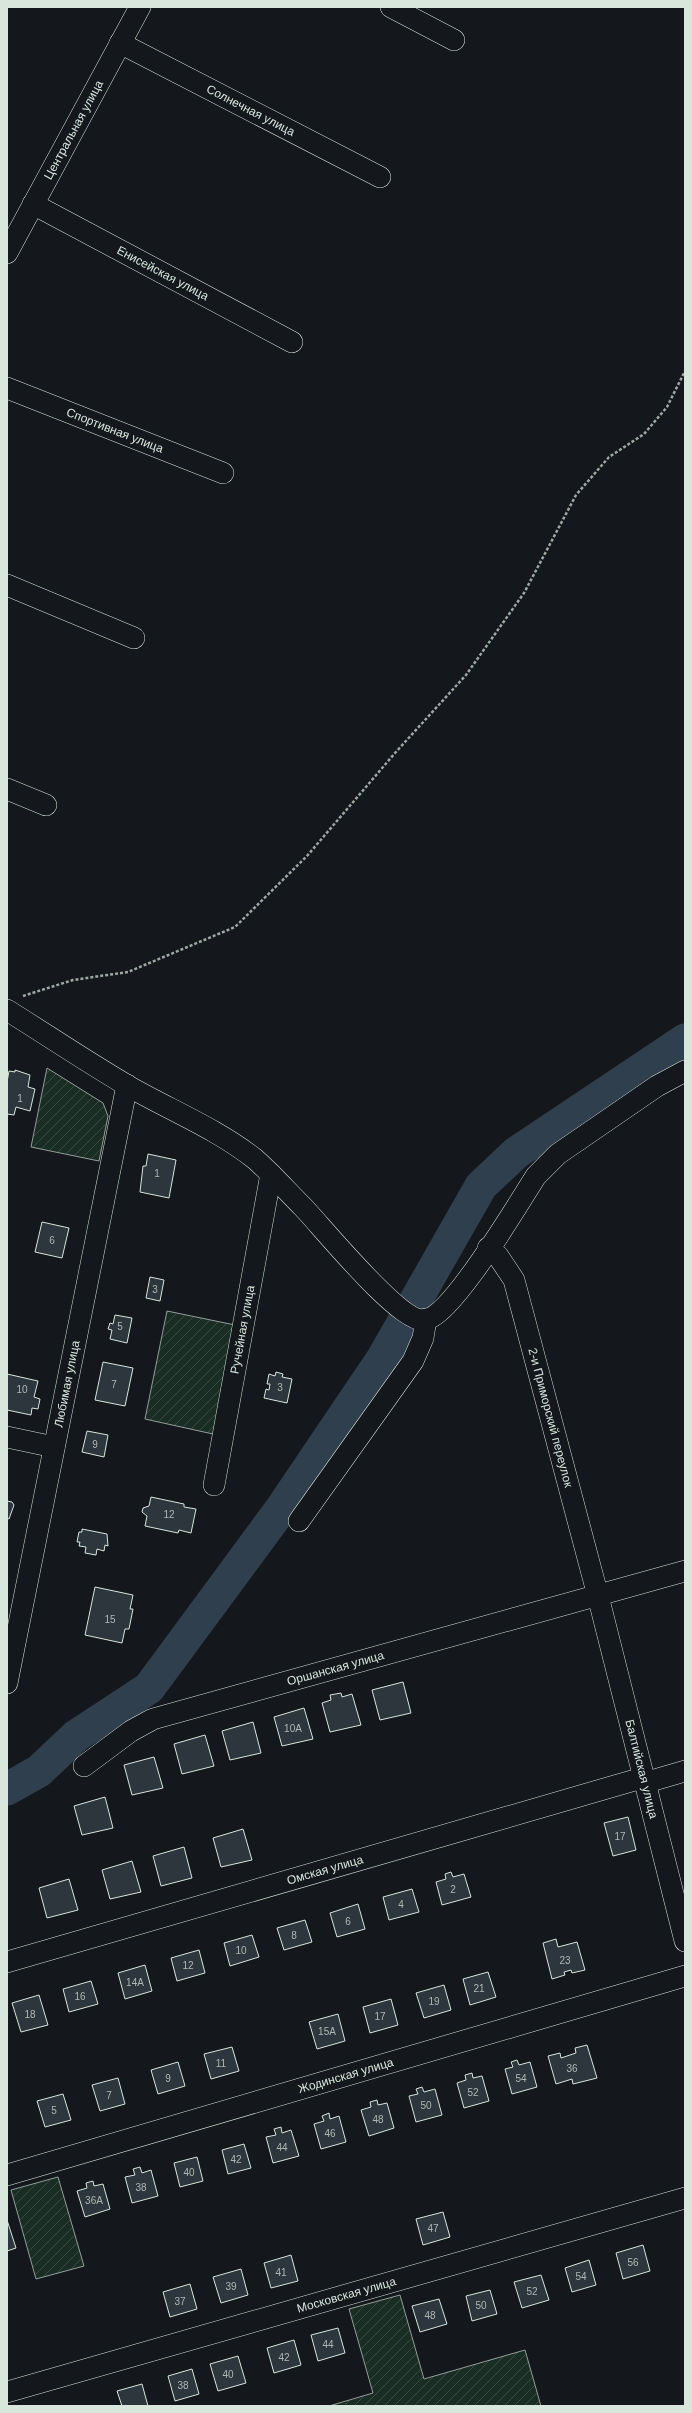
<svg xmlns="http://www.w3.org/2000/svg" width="692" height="2413" font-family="Arial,sans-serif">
  <defs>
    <pattern id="garden-furrows" width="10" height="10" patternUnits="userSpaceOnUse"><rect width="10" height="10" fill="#1a2d24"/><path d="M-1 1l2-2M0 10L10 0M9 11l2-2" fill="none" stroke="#3b4b43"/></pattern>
  </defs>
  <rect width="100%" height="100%" fill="#14181c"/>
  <!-- garden -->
  <path fill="url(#garden-furrows)" stroke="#939e99" d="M47 1068 103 1103 108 1116 99 1161 31 1147Z
    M167 1311 235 1325 213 1434 145 1419Z
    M58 2177 84 2266 36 2279 11 2190Z
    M400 2295 424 2379 525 2350 541 2406H329L373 2393 349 2309Z"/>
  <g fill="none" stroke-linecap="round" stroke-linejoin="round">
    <!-- river -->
    <path stroke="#2f3f4d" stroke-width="33" d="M7 1789 39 1771 76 1736 149 1688 281 1509 383 1358 481 1186 516 1153 685 1040"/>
  </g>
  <!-- building -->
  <path fill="#2c363c" stroke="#d8e6dc" d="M15 1070 30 1075 28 1087 35 1089 30 1111 16 1107 14 1115 7 1114V1082L9 1071 15 1072Z
    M148 1154 176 1160 169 1198 140 1192 143 1166H146Z
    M42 1222 69 1228 62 1258 35 1252Z
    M150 1277 164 1280 160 1301 146 1298Z
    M115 1315 132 1318 127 1343 110 1339 112 1330 108 1329 110 1323 113 1324Z
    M103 1362 133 1368 125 1406 95 1400Z
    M276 1372 283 1374 282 1377 292 1379 287 1403 264 1398 266 1389 269 1390 270 1384H267L269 1374 275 1376Z
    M7 1374 38 1381 34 1397 40 1399 38 1409 32 1408 31 1415 7 1410Z
    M87 1431 108 1435 104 1457 82 1452Z
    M151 1497 184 1504V1507L196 1509 191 1533 179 1530 178 1533 145 1526 147 1516 142 1512 143 1508 149 1506Z
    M7 1501 12 1502 14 1505 9 1519 7 1518Z
    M82 1529 107 1534 108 1546 105 1545 104 1551 97 1549 96 1555 85 1553 86 1547 79 1546 80 1542H77L79 1532H82Z
    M95 1587 133 1595 130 1609H133L129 1629H125L122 1643 85 1635Z
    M403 1682 411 1713 380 1720 372 1690Z
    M341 1693 342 1697 352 1694 361 1725 330 1732 322 1703 331 1700 330 1695Z
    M304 1708 313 1739 282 1746 274 1717Z
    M253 1722 261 1753 230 1760 222 1731Z
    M205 1735 214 1766 182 1774 174 1744Z
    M154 1757 163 1788 132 1795 124 1765Z
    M105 1797 113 1828 82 1835 74 1806Z
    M628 1817 636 1850 613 1856 604 1823Z
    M243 1829 252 1860 221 1867 213 1838Z
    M184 1847 192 1878 161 1886 153 1856Z
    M132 1861 141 1892 110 1899 102 1870Z
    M451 1872 453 1877 464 1874 471 1897 442 1905 436 1882 446 1879 445 1874Z
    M69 1879 78 1910 47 1918 39 1888Z
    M412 1889 419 1912 389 1920 383 1897Z
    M358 1904 365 1929 337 1937 330 1913Z
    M305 1920 312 1942 284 1950 277 1928Z
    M252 1935 259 1957 230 1966 224 1943Z
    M556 1939 558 1947 577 1942 585 1970 572 1973 571 1970 564 1972 565 1975 552 1979 543 1943Z
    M199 1950 205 1973 177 1981 171 1958Z
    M145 1965 152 1991 125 1999 118 1973Z
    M488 1972 496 1997 470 2005 463 1979Z
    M91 1981 98 2004 69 2012 63 1989Z
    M444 1985 451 2010 424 2018 416 1993Z
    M39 1995 48 2025 21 2032 12 2003Z
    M391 1999 398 2025 370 2033 363 2007Z
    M338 2014 345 2041 317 2049 309 2022Z
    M587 2045 597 2078 573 2084 572 2079 556 2084 548 2056 560 2053 561 2058 576 2053 575 2048Z
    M232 2047 239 2071 211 2079 204 2054Z
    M517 2060 519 2065 530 2062 537 2087 512 2094 505 2069 513 2067 511 2062Z
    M178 2062 185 2086 158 2094 151 2070Z
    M472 2073 473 2078 482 2076 489 2101 464 2108 457 2083 466 2080 465 2075Z
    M118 2078 125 2104 100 2111 92 2085Z
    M422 2087 424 2092 435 2089 442 2115 416 2122 409 2096 418 2094 416 2089Z
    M63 2094 71 2120 45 2127 37 2101Z
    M377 2100 378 2105 387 2103 394 2128 369 2136 361 2110 371 2107 370 2102Z
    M329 2113 330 2119 339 2116 346 2142 321 2149 314 2124 324 2121 322 2116Z
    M281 2127 282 2133 291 2130 299 2156 273 2163 266 2137 276 2135 274 2129Z
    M244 2144 251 2168 228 2174 222 2150Z
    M197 2157 203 2181 180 2187 174 2163Z
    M140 2167 142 2173 151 2170 158 2196 132 2203 125 2177 135 2175 133 2169Z
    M93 2181 94 2186 103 2184 110 2209 85 2217 77 2191 87 2188 86 2183Z
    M443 2212 450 2237 423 2245 416 2219Z
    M7 2220 16 2248 7 2251Z
    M643 2245 650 2271 623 2279 616 2253Z
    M291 2255 298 2281 271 2288 264 2263Z
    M589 2260 596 2285 572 2292 565 2268Z
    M241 2269 248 2295 221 2303 213 2277Z
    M541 2275 549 2300 522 2308 514 2282Z
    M190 2284 197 2309 170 2317 163 2292Z
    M490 2290 497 2314 472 2321 466 2296Z
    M439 2299 447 2324 420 2332 412 2306Z
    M338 2328 345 2353 318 2361 311 2335Z
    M294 2340 301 2365 274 2373 267 2348Z
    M238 2356 246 2383 218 2391 210 2364Z
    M192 2369 199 2394 175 2401 168 2376Z
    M142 2384 148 2406H122L117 2391Z"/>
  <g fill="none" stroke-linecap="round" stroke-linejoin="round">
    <defs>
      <g id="minor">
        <path d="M391 7 454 40"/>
        <path id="s1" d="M120 43 380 177"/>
        <path id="s2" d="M33 204 292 342"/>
        <path id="s3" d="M7 253 140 7"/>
        <path id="s4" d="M7 388 223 473"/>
        <path d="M7 585 134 638"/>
        <path d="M7 789 46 805"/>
        <path d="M7 1010C47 1035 87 1062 128 1086 170 1110 217 1129 255 1159 272 1174 287 1191 303 1207 323 1228 399 1322 424 1320 452 1317 519 1202 536 1176L558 1154 657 1086 685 1071"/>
        <path id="s5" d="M488 1248 498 1256 514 1280 598 1596 685 1941"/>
        <path d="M7 1437 54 1447"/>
        <path id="s6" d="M214 1485 271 1174"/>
        <path d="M299 1521 413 1361 423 1338 426 1319"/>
        <path id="s7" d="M7 1683 127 1085"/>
        <path id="s8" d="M84 1766 131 1731 153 1719 685 1571"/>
        <path d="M644 1783 685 1771"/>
        <path id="s9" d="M7 1962 642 1778"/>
        <path id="s10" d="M7 2175 685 1976"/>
        <path id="s11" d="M7 2392 685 2198"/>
      </g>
    </defs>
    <!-- minor casing -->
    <use href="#minor" stroke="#d8e6dc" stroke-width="22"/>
    <!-- path -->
    <path stroke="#9da8a2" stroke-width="2.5" stroke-dasharray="3 2" stroke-linecap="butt" d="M23 996 73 980 128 972 235 927 307 856 395 753 466 675 524 593 576 495 609 457 644 434 667 407 685 371"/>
    <!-- minor -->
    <use href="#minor" stroke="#14181c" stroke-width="21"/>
  </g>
  <g text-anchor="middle" stroke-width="3" stroke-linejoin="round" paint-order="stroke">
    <!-- number labels -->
    <g font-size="10" fill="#adbab4">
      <text x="20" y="1102">1</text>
      <text x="157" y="1177">1</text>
      <text x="52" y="1244">6</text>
      <text x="155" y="1293">3</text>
      <text x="120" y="1330">5</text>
      <text x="114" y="1388">7</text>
      <text x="280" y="1391">3</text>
      <text x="22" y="1393">10</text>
      <text x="95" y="1448">9</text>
      <text x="169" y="1518">12</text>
      <text x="110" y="1623">15</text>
      <text x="293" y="1732">10А</text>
      <text x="620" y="1840">17</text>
      <text x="453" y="1893">2</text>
      <text x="401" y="1908">4</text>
      <text x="348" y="1925">6</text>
      <text x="294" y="1939">8</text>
      <text x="241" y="1954">10</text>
      <text x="565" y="1964">23</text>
      <text x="188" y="1969">12</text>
      <text x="135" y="1986">14А</text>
      <text x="479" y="1992">21</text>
      <text x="80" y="2000">16</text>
      <text x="434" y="2005">19</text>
      <text x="30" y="2018">18</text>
      <text x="380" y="2020">17</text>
      <text x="327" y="2035">15А</text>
      <text x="221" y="2067">11</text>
      <text x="572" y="2072">36</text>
      <text x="168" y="2082">9</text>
      <text x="521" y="2082">54</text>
      <text x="473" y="2096">52</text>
      <text x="109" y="2099">7</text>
      <text x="426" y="2109">50</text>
      <text x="54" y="2114">5</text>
      <text x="378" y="2123">48</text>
      <text x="330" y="2137">46</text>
      <text x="282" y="2151">44</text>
      <text x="236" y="2163">42</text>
      <text x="189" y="2176">40</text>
      <text x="141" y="2191">38</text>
      <text x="94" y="2204">36А</text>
      <text x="433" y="2232">47</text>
      <text x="633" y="2266">56</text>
      <text x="281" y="2276">41</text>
      <text x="581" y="2280">54</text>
      <text x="231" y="2290">39</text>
      <text x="532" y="2295">52</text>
      <text x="180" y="2305">37</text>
      <text x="481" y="2309">50</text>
      <text x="430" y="2319">48</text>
      <text x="328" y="2348">44</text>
      <text x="284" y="2361">42</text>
      <text x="228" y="2378">40</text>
      <text x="183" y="2389">38</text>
    </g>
    <!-- street labels -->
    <g font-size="12" fill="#d8e6dc" stroke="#14181c">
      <text dy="4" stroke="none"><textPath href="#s1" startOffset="147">Солнечная улица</textPath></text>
      <text dy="4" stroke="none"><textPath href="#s3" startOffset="140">Центральная улица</textPath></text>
      <text dy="4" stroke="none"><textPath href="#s2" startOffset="147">Енисейская улица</textPath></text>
      <text dy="4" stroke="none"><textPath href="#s4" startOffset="116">Спортивная улица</textPath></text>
      <text dy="4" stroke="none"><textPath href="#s6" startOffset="158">Ручейная улица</textPath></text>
      <text dy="4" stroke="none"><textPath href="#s7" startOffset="305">Любимая улица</textPath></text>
      <text dy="4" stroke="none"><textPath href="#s5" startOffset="184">2-и Приморский переулок</textPath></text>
      <text dy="4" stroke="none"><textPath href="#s8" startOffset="273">Оршанская улица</textPath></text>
      <text dy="4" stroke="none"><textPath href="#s5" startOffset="547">Балтийская улица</textPath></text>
      <text dy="4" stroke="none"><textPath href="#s9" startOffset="331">Омская улица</textPath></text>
      <text dy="4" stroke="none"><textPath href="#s10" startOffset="353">Жодинская улица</textPath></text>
      <text dy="4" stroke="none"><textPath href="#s11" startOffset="353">Московская улица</textPath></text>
    </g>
  </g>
  <!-- border -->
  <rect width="692" height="2413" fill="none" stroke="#d8e6dc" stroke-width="16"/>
</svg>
